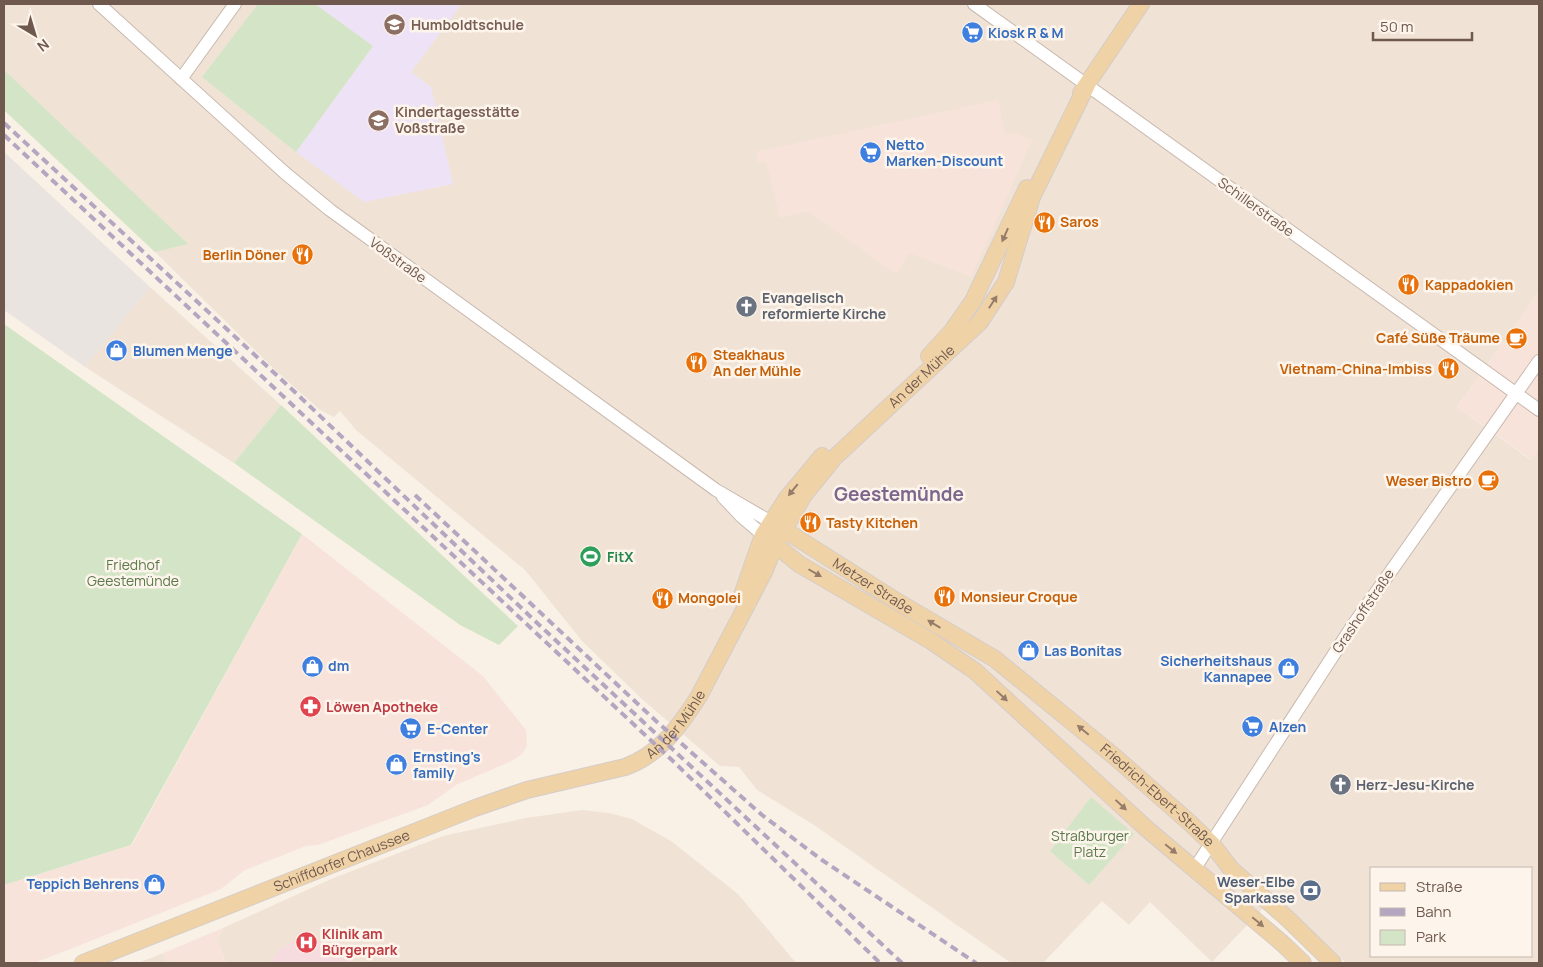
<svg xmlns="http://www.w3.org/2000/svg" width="1543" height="967" font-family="Manrope,sans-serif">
  <rect width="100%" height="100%" fill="#f9f1e6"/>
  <!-- residential -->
  <path fill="#f0e3d6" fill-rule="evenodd" d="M4 4H1539V292L1457 407 1531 460 1539 450V963H1346L1273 898 1212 962 1150 902 1129 925 1102 901 1043 963H1011L814 825 757 790 739 767 720 766 643 700 582 641 525 570 356 430 340 411 334 417 320 410 273 368 155 252 4 110ZM1372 868H1532V956H1372Z
    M150 287 281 405 234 463 85 367Z
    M582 810 609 813 632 819 671 841 738 894 796 963H226L217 941 223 928 331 879 443 836 526 818Z
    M163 953 167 963H138Z"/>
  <!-- commercial -->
  <path fill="#f8e3db" d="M998 100 1005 134 1015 133 1032 140 971 277 909 253 896 274 808 211 780 218 766 161 758 162 756 152Z
    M1539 292V450L1532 460 1457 407Z
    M302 534 483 676 526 730 527 746 522 754 512 761 456 785 428 805 318 845 306 846 245 870 221 889 78 946 34 963H4V885L132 845Z
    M223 928 217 941 226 963H167L163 953Z"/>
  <!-- industrial -->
  <path fill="#eae4e0" d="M4 152 150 287 85 367 4 310Z"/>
  <!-- education -->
  <path fill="#eee3f6" d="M315 4H462L411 72 431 87 453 184 364 202 296 152 373 46Z"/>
  <!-- medical -->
  <path fill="#f6dbdf" d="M305 933 353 963H270L278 951Z"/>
  <!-- green -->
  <path fill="#d4e5c7" d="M258 4H315L373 46 296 152 202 77Z
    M4 70 188 244 155 252 4 110Z
    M4 324 302 534 131 845 4 885Z
    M281 405 518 626 499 645 460 625 234 463Z
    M1091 797 1134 834 1089 885 1050 851Z"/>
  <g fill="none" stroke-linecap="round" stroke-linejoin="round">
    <defs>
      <path id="minor" d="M99 4 285 173 330 210 716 490 771 522
        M974 4 1539 410
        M181 79 235 4
        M723 497 742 517 763 535
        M1195 868 1353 625 1539 361"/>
      <g id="major">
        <path d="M1081 93 1141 4"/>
        <path d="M929 356 952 331 973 301 1027 188"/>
        <path id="s1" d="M775 524 898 602 995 659 1115 757 1190 823 1212 844 1231 869 1289 920 1333 963"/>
        <path d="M767 538 799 564 931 641 975 671 1147 829 1282 943 1303 963"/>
        <path d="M741 598 763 535 787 498 822 456"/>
        <path id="s2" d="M83 963 475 808 527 790 625 767C659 755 680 726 699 696L764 572 775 545 804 495 834 458 980 322 1006 282 1032 197 1087 85"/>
      </g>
    </defs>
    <!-- minor casing -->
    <use href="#minor" stroke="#c9b9ae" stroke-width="14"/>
    <!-- major casing -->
    <use href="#major" stroke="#d4cdca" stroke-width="18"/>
    <!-- minor -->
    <use href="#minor" stroke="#fff" stroke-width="12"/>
    <!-- major -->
    <use href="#major" stroke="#f0d2a7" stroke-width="16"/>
    <!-- rail -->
    <path stroke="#b4a6c1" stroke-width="4" stroke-dasharray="8 5" stroke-linecap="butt" d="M4 123 297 394 535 621 902 963
      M4 135 675 763 880 963
      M415 495 656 721 762 815 822 860 976 963"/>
  </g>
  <!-- one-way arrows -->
  <defs><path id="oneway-solid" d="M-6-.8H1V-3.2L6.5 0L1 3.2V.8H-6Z" transform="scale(1.25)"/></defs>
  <g fill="#967d69">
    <use href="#oneway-solid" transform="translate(1005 235) rotate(114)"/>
    <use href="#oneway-solid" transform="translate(993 302) rotate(-57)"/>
    <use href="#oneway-solid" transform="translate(793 490) rotate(129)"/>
    <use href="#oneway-solid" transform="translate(815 573) rotate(30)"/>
    <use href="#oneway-solid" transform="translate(934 624) rotate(-149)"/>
    <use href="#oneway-solid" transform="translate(1002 696) rotate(43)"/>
    <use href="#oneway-solid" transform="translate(1083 730) rotate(-140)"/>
    <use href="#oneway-solid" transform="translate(1121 805) rotate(43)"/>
    <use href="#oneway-solid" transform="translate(1171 849) rotate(39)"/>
    <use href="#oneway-solid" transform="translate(1258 922) rotate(40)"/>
  </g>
  <!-- icons -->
  <defs>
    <symbol id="school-disc" viewBox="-11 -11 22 22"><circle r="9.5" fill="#8d6e63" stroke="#fdf5ec"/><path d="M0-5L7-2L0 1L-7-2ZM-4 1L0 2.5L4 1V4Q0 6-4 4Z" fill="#fff"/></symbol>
    <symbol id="supermarket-disc" viewBox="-11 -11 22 22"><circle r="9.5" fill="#3f7fe0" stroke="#fdf5ec"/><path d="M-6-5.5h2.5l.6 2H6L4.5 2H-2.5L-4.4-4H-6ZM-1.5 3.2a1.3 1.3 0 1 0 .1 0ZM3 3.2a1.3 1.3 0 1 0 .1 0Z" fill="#fff"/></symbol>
    <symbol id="restaurant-disc" viewBox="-11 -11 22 22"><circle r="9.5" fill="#e8710a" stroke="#fdf5ec"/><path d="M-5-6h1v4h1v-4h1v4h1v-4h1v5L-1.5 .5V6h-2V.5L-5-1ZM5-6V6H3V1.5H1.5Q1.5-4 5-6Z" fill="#fff"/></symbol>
    <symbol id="church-disc" viewBox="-11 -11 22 22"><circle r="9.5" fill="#6b7280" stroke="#fdf5ec"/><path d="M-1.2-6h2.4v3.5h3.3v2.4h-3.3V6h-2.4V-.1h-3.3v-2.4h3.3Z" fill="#fff"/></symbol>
    <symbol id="cafe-disc" viewBox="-11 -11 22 22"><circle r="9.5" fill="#e8710a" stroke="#fdf5ec"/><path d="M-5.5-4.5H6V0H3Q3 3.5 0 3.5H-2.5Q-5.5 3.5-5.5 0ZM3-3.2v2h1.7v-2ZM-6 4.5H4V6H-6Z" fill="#fff"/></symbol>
    <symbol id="shop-disc" viewBox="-11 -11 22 22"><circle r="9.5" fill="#3f7fe0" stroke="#fdf5ec"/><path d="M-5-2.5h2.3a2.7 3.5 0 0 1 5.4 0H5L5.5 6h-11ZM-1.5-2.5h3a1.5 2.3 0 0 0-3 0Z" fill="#fff"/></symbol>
    <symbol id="stadium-disc" viewBox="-11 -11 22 22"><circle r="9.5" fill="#2e9e5b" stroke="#fdf5ec"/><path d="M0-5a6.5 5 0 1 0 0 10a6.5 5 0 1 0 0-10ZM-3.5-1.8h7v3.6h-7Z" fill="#fff"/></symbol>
    <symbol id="pharmacy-disc" viewBox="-11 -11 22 22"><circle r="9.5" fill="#e0444e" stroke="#fdf5ec"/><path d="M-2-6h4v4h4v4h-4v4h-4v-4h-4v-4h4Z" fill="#fff"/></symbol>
    <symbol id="bank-disc" viewBox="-11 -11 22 22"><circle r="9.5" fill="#5c6f8a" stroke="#fdf5ec"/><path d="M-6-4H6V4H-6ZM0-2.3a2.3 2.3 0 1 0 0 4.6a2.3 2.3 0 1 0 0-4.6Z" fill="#fff"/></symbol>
    <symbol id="hospital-disc" viewBox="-11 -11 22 22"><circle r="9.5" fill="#e0444e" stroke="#fdf5ec"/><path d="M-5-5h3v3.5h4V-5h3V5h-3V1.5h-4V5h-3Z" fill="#fff"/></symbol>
  </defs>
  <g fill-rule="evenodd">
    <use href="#school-disc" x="382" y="12" width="25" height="25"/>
    <use href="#supermarket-disc" x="960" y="20" width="25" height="25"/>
    <use href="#school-disc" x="366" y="108" width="25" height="25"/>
    <use href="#supermarket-disc" x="858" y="140" width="25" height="25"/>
    <use href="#restaurant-disc" x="1032" y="210" width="25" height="25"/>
    <use href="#restaurant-disc" x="290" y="242" width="25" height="25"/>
    <use href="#restaurant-disc" x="1396" y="272" width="25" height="25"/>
    <use href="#church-disc" x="734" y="294" width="25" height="25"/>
    <use href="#cafe-disc" x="1504" y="326" width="25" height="25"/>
    <use href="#shop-disc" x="104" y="338" width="25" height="25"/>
    <use href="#restaurant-disc" x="684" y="350" width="25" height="25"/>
    <use href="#restaurant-disc" x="1436" y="356" width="25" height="25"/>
    <use href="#cafe-disc" x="1476" y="468" width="25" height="25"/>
    <use href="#restaurant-disc" x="798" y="510" width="25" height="25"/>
    <use href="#stadium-disc" x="578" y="544" width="25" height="25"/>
    <use href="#restaurant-disc" x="932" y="584" width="25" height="25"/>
    <use href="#restaurant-disc" x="650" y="586" width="25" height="25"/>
    <use href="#shop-disc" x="1016" y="638" width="25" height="25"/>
    <use href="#shop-disc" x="300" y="654" width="25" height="25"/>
    <use href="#shop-disc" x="1276" y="656" width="25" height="25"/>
    <use href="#pharmacy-disc" x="298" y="694" width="25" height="25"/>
    <use href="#supermarket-disc" x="1240" y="714" width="25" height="25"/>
    <use href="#supermarket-disc" x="398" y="716" width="25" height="25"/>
    <use href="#shop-disc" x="384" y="752" width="25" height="25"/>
    <use href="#church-disc" x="1328" y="772" width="25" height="25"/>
    <use href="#shop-disc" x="142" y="872" width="25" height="25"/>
    <use href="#bank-disc" x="1298" y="878" width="25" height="25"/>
    <use href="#hospital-disc" x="294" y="930" width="25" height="25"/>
  </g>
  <g text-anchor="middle" stroke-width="5" stroke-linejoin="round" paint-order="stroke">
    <!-- education labels -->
    <g font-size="14" font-weight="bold" fill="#785e54" stroke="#fdf5ec" text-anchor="start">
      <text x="411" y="30">Humboldtschule</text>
      <text x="395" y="117">Kindertagesstätte<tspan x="395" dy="16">Voßstraße</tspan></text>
    </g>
    <!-- shop labels -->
    <g font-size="14" font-weight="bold" fill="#366cbe" stroke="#fdf5ec" text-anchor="start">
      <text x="988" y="38">Kiosk R &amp; M</text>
      <text x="886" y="150">Netto<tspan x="886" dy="16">Marken-Discount</tspan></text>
      <text x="133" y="356">Blumen Menge</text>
      <text x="1044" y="656">Las Bonitas</text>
      <text x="1272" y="666" text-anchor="end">Sicherheitshaus<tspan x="1272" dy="16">Kannapee</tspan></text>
      <text x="328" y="671">dm</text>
      <text x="1269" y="732">Alzen</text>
      <text x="427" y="734">E-Center</text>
      <text x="413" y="762">Ernsting's<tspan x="413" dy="16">family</tspan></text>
      <text x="139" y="889" text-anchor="end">Teppich Behrens</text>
    </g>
    <!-- street labels -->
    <g font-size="14" fill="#6f594e" stroke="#fdf5ec">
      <text transform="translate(1256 207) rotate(36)" y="5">Schillerstraße</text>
      <text transform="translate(398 260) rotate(36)" y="5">Voßstraße</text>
      <text dy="5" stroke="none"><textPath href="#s2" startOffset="1076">An der Mühle</textPath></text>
      <text dy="5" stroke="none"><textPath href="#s1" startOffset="116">Metzer Straße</textPath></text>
      <text transform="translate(1363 611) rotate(-56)" y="5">Grashoffstraße</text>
      <text dy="5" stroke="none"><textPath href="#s2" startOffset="645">An der Mühle</textPath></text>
      <text dy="5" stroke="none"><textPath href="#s1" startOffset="470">Friedrich-Ebert-Straße</textPath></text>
      <text dy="5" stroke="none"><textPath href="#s2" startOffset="278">Schiffdorfer Chaussee</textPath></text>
    </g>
    <!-- food labels -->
    <g font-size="14" font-weight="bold" fill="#c56008" stroke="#fdf5ec" text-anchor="start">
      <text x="1060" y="227">Saros</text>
      <text x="286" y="260" text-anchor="end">Berlin Döner</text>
      <text x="1425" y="290">Kappadokien</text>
      <text x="1500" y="343" text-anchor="end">Café Süße Träume</text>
      <text x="713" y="360">Steakhaus<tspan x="713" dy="16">An der Mühle</tspan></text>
      <text x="1432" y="374" text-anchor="end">Vietnam-China-Imbiss</text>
      <text x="1472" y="486" text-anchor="end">Weser Bistro</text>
      <text x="826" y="528">Tasty Kitchen</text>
      <text x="961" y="602">Monsieur Croque</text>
      <text x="678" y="603">Mongolei</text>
    </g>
    <!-- worship labels -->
    <g font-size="14" font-weight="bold" fill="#5b616d" stroke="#fdf5ec" text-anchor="start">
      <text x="762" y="303">Evangelisch<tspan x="762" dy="16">reformierte Kirche</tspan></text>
      <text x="1356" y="790">Herz-Jesu-Kirche</text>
    </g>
    <!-- leisure labels -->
    <g font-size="14" font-weight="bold" fill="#27864d" stroke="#fdf5ec" text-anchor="start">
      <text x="607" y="562">FitX</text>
    </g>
    <!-- park labels -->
    <g font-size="14" fill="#5a7a4b" stroke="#fdf5ec">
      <text x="133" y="570">Friedhof<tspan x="133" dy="16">Geestemünde</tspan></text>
      <text x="1090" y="841">Straßburger<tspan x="1090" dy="16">Platz</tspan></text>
    </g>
    <!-- health labels -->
    <g font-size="14" font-weight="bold" fill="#be3a42" stroke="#fdf5ec" text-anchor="start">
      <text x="326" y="712">Löwen Apotheke</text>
      <text x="322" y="939">Klinik am<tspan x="322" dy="16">Bürgerpark</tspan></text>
    </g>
    <!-- service labels -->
    <g font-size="14" font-weight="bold" fill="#4e5e75" stroke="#fdf5ec" text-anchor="end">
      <text x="1295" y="887">Weser-Elbe<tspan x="1295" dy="16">Sparkasse</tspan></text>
    </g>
    <!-- district labels -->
    <g font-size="19" font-weight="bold" fill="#7d668c" stroke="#fdf5ec">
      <text x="899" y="501">Geestemünde</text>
    </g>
  </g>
  <!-- border -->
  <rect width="1543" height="967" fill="none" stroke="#6f594e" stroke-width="10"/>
  <!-- legend -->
  <rect x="1370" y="867" width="162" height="90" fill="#fdf5ec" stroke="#c4b7ad"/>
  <rect x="1380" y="883" width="25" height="8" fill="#f0d2a7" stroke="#c4b7ad"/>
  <text x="1416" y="892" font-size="15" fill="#6f594e">Straße</text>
  <rect x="1380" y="908" width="25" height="8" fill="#b4a6c1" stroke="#c4b7ad"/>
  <text x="1416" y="917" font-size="15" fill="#6f594e">Bahn</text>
  <rect x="1380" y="930" width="25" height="15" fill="#d4e5c7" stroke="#c4b7ad"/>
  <text x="1416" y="942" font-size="15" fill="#6f594e">Park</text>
  <!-- north arrow -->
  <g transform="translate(35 35) rotate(142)" stroke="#fdf5ec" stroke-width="4" paint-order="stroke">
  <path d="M0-4L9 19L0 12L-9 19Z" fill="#6f594e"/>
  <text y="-8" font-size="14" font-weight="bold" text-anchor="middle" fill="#6f594e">N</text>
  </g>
  <!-- scale -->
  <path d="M1373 32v8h99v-8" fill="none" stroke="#6f594e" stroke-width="2.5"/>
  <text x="1380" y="32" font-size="15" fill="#6f594e" stroke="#fdf5ec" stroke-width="4" paint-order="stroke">50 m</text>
</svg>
